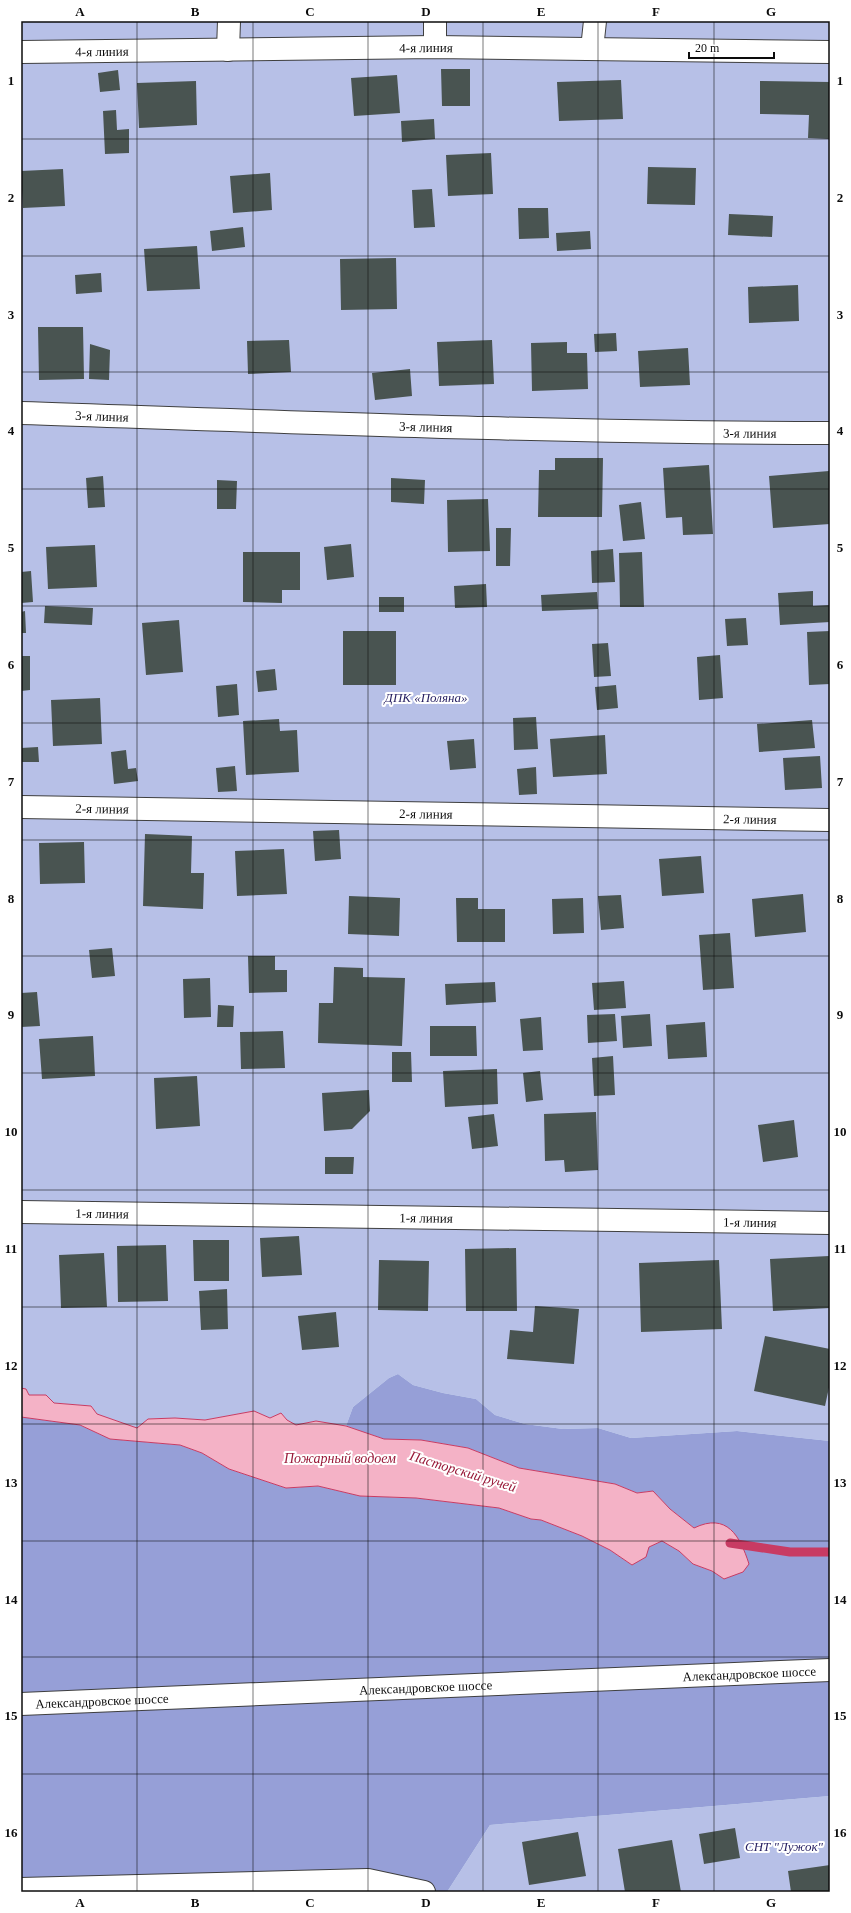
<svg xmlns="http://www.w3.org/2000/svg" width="851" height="1913" font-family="Georgia,serif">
  <rect width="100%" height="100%" fill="#ebfcfe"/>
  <!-- green -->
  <path fill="#b7c0e7" d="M21 21H830V1441L737 1431 631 1438 598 1428 563 1429 525 1424 495 1415 476 1399 443 1393 413 1385 398 1374 389 1378 353 1407 346 1426 316 1421 296 1425 287 1420 281 1413 270 1418 254 1411 205 1420 175 1418 148 1419 137 1428 97 1414 91 1406 54 1403 46 1395H29L26 1389 21 1388Z
    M830 1796V1892H447L490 1825Z"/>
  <!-- forest -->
  <path fill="#969fd7" d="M398 1374 413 1385 443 1393 476 1399 495 1415 525 1424 563 1429 598 1428 631 1438 737 1431 830 1441V1796L490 1825 447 1892H424L368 1880 21 1889V1417L80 1425 110 1439 180 1445 202 1453 229 1469 286 1488 318 1486 360 1496 416 1498 499 1508 531 1519 541 1520 582 1536 610 1550 632 1565 649 1547 662 1541 679 1551 693 1564 712 1571 724 1579 694 1528 670 1509 653 1491 637 1493 615 1484 519 1468 468 1448 421 1440 384 1439 346 1426 353 1407 389 1378Z"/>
  <!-- water -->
  <path fill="#f4b2c6" stroke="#c83b63" d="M21 1388 26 1389 29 1395H46L54 1403 91 1406 97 1414 137 1428 148 1419 175 1418 205 1420 254 1411 270 1418 281 1413 287 1420 296 1425 316 1421 346 1426 384 1439 421 1440 468 1448 519 1468 615 1484 637 1493 653 1491 670 1509 694 1528C727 1512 740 1536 749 1564L743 1572 724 1579 712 1571 693 1564 679 1551 662 1541 649 1547 646 1557 632 1565 610 1550 582 1536 541 1520 531 1519 499 1508 416 1498 360 1496 318 1486 286 1488 229 1469 202 1453 180 1445 110 1439 80 1425 21 1417Z"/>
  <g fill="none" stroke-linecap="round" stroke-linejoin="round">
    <!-- stream -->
    <path stroke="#c83b63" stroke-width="9" d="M730 1543 790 1552H830"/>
  </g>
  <!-- building -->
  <path fill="#495451" d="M441 69H470V106H442Z
    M118 70 120 90 100 92 98 73Z
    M397 75 400 113 354 116 351 78Z
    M621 80 623 119 559 121 557 82Z
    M196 81 197 125 139 128 137 83Z
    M760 81 830 82V139L808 138 809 115 760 114Z
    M116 110 117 130 129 129V153L105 154 103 111Z
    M434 119 435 139 402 142 401 121Z
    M491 153 493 194 448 196 446 155Z
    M648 167 696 168 695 205 647 204Z
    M63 169 65 206 23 208 21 171Z
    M270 173 272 210 233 213 230 176Z
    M432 189 435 227 414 228 412 190Z
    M518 208H548L549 238 519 239Z
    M729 214 773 216 772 237 728 235Z
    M243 227 245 247 212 251 210 231Z
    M590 231 591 249 557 251 556 233Z
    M197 246 200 289 147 291 144 249Z
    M396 258 397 309 341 310 340 259Z
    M101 273 102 292 76 294 75 275Z
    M798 285 799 321 749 323 748 287Z
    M38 327H83L84 379 39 380Z
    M616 333 617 351 595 352 594 334Z
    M289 340 291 372 248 374 247 341Z
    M492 340 494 384 439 386 437 342Z
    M567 342V353H587L588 389 532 391 531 343Z
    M90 344 110 350 109 380 89 379Z
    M688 348 690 385 640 387 638 351Z
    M410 369 412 396 375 400 372 373Z
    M555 458H603L602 517H538L539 470H555Z
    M709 465 713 534 683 535 682 517 666 518 663 468Z
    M829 471 830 524 773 528 769 476Z
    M103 476 105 507 88 508 86 478Z
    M391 478 425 480 424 504 391 502Z
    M217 480 237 481 236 509H217Z
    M488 499 490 551 448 552 447 500Z
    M641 502 645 539 623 541 619 505Z
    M496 528H511L510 566H496Z
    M351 544 354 577 327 580 324 547Z
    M95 545 97 587 48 589 46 547Z
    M613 549 615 582 592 583 591 551Z
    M243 552H300V590H282V603L243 602Z
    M642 552 644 607H620L619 553Z
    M31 571 33 602 21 603V572Z
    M486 584 487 607 455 608 454 586Z
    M813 591V606L830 605V622L780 625 778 593Z
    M597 592 598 609 542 611 541 595Z
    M379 597H404V612H379Z
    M45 606 93 608 92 625 44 623Z
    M25 611 26 633H21V612Z
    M746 618 748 645 727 646 725 619Z
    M179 620 183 672 146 675 142 623Z
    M343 631H396V685H343Z
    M830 631V684L809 685 807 632Z
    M608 643 611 676 594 677 592 644Z
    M720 655 723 698 699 700 697 657Z
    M21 656H30V690L21 691Z
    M275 669 277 690 258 692 256 671Z
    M237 684 239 715 218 717 216 686Z
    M616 685 618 708 597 710 595 687Z
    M100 698 102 744 53 746 51 700Z
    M536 717 538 749 514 750 513 718Z
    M279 719 280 731 297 730 299 772 246 775 243 721Z
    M812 720 815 748 759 752 757 724Z
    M605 735 607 774 553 777 550 739Z
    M474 739 476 768 450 770 447 741Z
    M38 747 39 762H21V748Z
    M126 750 128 769 136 768 138 781 114 784 111 752Z
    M820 756 822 788 785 790 783 758Z
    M235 766 237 791 218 792 216 768Z
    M536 767 537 794 519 795 517 769Z
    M339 830 341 859 315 861 313 831Z
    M145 834 192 836 191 873H204L203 909 143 906Z
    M84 842 85 883 40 884 39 843Z
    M284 849 287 894 237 896 235 851Z
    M701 856 704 893 662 896 659 859Z
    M803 894 806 932 755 937 752 899Z
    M621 895 624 928 601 930 598 896Z
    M349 896 400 898 399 936 348 934Z
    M456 898H478V909H505V942H457Z
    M583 898 584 933 553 934 552 899Z
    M730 933 734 988 703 990 699 935Z
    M112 948 115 976 92 978 89 950Z
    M248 956H275V970H287V992L249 993Z
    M334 967 363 968V977L405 978 402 1046 318 1043 319 1003H333Z
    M210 978 211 1017 184 1018 183 979Z
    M624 981 626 1008 594 1010 592 983Z
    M495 982 496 1002 446 1005 445 984Z
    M37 992 40 1026 21 1027V993Z
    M218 1005 234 1006 233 1027H217Z
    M615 1014 617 1041 588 1043 587 1015Z
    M650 1014 652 1046 623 1048 621 1016Z
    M541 1017 543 1050 523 1051 520 1019Z
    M705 1022 707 1057 668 1059 666 1025Z
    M430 1026H476L477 1056H430Z
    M283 1031 285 1068 241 1069 240 1032Z
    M93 1036 95 1076 42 1079 39 1039Z
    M392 1052H411L412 1082H392Z
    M613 1056 615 1095 594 1096 592 1058Z
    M497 1069 498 1104 445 1107 443 1071Z
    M540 1071 543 1100 526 1102 523 1073Z
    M197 1076 200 1126 156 1129 154 1078Z
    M369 1090 370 1111 352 1129 324 1131 322 1093Z
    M596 1112 598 1170 565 1172 564 1160 545 1161 544 1114Z
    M494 1114 498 1146 472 1149 468 1117Z
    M794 1120 798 1157 763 1162 758 1125Z
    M325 1157H354L353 1174H325Z
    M299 1236 302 1275 262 1277 260 1238Z
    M193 1240H229V1281H194Z
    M166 1245 168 1301 118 1302 117 1246Z
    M516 1248 517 1311H466L465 1249Z
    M104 1253 107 1307 61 1308 59 1255Z
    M829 1256 830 1308 773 1311 770 1259Z
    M379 1260 429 1261 428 1311 378 1310Z
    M719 1260 722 1329 641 1332 639 1263Z
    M227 1289 228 1329 201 1330 199 1291Z
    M535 1306 579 1309 574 1364 507 1359 510 1330 533 1332Z
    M336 1312 339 1347 302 1350 298 1316Z
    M765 1336 830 1349V1383L825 1406 754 1391Z
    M735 1828 740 1858 704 1864 699 1834Z
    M578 1832 586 1876 529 1885 522 1842Z
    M672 1840 681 1892H625L618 1849Z
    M830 1865V1892H791L788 1871Z"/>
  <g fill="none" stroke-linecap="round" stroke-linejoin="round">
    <defs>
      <g id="minor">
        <path d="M435 47V21"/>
        <path d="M592 49 595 21"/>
        <path d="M228 50 229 21"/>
        <path id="s1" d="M21 52 435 47 830 52"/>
        <path id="s2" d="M21 413C291 422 560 433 830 433"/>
        <path id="s3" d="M21 807 830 820"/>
        <path id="s4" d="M21 1212 830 1223"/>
        <path d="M21 1889 368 1880 424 1892"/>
      </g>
      <g id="tertiary">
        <path id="s5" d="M21 1704 830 1670"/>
      </g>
    </defs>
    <!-- minor casing -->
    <use href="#minor" stroke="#3f3f3f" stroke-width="24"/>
    <!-- tertiary casing -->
    <use href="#tertiary" stroke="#3f3f3f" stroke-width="24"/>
    <!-- minor -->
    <use href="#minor" stroke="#fff" stroke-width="22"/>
    <!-- tertiary -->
    <use href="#tertiary" stroke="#fff" stroke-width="22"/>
  </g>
  <!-- grid -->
  <path fill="none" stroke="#0c0c0c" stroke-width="1" stroke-opacity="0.55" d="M137 21V1892M253 21V1892M368 21V1892M483 21V1892M598 21V1892M714 21V1892M21 139H830M21 256H830M21 372H830M21 489H830M21 606H830M21 723H830M21 840H830M21 956H830M21 1073H830M21 1190H830M21 1307H830M21 1424H830M21 1541H830M21 1657H830M21 1774H830"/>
  <g text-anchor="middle" stroke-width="4" stroke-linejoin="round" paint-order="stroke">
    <!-- street labels -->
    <g font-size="13" fill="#0c0c0c" stroke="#fff">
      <text dy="5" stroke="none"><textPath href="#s1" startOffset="405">4-я линия</textPath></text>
      <text dy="5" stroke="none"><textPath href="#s1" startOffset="81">4-я линия</textPath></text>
      <text dy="5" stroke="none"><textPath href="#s2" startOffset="81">3-я линия</textPath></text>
      <text dy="5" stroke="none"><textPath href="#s2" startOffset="405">3-я линия</textPath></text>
      <text dy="5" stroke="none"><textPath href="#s2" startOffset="729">3-я линия</textPath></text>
      <text dy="5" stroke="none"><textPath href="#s3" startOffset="81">2-я линия</textPath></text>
      <text dy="5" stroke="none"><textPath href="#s3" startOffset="405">2-я линия</textPath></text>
      <text dy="5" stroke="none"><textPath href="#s3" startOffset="729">2-я линия</textPath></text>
      <text dy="5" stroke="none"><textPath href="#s4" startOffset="81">1-я линия</textPath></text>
      <text dy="5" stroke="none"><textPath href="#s4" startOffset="405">1-я линия</textPath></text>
      <text dy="5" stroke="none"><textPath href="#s4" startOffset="729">1-я линия</textPath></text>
      <text dy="5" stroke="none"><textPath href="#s5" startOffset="729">Александровское шоссе</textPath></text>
      <text dy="5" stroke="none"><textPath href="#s5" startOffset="405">Александровское шоссе</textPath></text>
      <text dy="5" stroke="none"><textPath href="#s5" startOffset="81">Александровское шоссе</textPath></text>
    </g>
    <!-- park labels -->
    <g font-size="13" font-style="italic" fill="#261f61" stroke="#fff">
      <text x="426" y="702">ДПК «Поляна»</text>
      <text x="784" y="1851">СНТ "Лужок"</text>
    </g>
    <!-- water labels -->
    <g font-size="14" font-style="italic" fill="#991a39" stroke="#fff">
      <text x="340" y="1463">Пожарный водоем</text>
      <text transform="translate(463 1471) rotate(17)" y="5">Пасторский ручей</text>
    </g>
  </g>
  <!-- border -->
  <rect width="851" height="1913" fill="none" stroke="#ffffff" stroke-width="44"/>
  <!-- scale -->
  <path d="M689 52v6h85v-6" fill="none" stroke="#0c0c0c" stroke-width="2"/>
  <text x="695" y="52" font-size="12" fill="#0c0c0c" stroke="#ffffff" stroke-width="3" paint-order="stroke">20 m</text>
  <rect x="22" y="22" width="807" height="1869" fill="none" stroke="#0c0c0c" stroke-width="1.5"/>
  <g font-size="13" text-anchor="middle" font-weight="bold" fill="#0c0c0c">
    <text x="80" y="16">A</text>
    <text x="195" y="16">B</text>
    <text x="310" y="16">C</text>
    <text x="426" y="16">D</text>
    <text x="541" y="16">E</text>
    <text x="656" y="16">F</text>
    <text x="771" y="16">G</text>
    <text x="11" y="85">1</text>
    <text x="840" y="85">1</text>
    <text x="11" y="202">2</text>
    <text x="840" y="202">2</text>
    <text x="11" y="319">3</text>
    <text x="840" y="319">3</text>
    <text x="11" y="435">4</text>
    <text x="840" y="435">4</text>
    <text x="11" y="552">5</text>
    <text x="840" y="552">5</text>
    <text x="11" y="669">6</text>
    <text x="840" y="669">6</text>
    <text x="11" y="786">7</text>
    <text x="840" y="786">7</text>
    <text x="11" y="903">8</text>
    <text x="840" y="903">8</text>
    <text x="11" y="1019">9</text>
    <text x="840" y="1019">9</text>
    <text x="11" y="1136">10</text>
    <text x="840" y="1136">10</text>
    <text x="11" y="1253">11</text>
    <text x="840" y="1253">11</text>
    <text x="11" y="1370">12</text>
    <text x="840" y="1370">12</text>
    <text x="11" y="1487">13</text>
    <text x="840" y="1487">13</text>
    <text x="11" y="1604">14</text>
    <text x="840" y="1604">14</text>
    <text x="11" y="1720">15</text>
    <text x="840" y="1720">15</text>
    <text x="11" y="1837">16</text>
    <text x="840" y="1837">16</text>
    <text x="80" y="1907">A</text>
    <text x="195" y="1907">B</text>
    <text x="310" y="1907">C</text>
    <text x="426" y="1907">D</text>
    <text x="541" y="1907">E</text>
    <text x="656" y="1907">F</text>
    <text x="771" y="1907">G</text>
  </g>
</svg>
